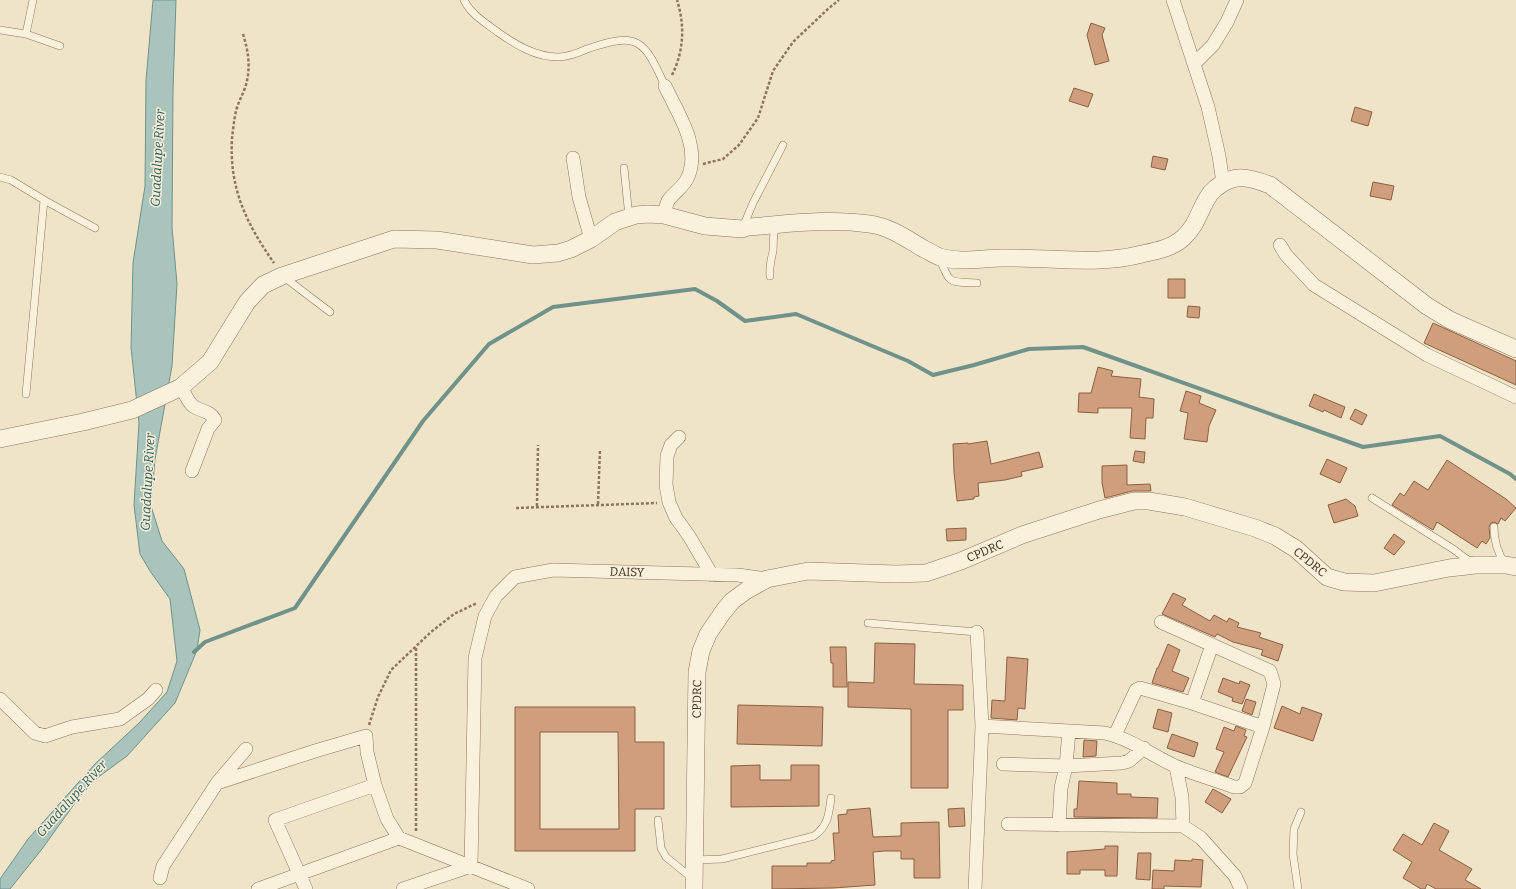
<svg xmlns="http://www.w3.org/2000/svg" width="1516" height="889" font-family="Bitter,serif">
  <rect width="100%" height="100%" fill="#f0e4c8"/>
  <!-- water -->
  <path fill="#a9c4bc" stroke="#6f938a" d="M153 0H176L173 91 172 227 177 284 172 366 155 459 151 506 162 541 184 569 200 630 197 650 175 703 127 756 97 778 80 796 42 849 10 889H0V879L28 839 95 764 140 722 167 692 177 661 170 599 150 571 140 554 134 505 139 423 131 347 133 263 145 186 146 80Z"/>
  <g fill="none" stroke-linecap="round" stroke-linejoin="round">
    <!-- stream -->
    <path stroke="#6f938a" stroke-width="4" d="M194 652 205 642 295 608 423 421 489 344 553 307 695 289 717 301 745 321 796 314 908 361 933 375 974 365 1029 349 1083 347 1363 447 1440 436 1510 474 1516 479"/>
  </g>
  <!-- building -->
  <path fill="#cf9f7d" stroke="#8d5f41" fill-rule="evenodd" d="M1091 23 1105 28 1102 35 1109 61 1095 65 1087 35Z
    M1074 88 1093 94 1088 107 1069 101Z
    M1355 107 1372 112 1368 126 1351 121Z
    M1153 156 1168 159 1165 170 1151 167Z
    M1373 182 1394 186 1391 200 1370 196Z
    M1168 279H1185V298H1168Z
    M1188 306 1200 307 1199 318 1187 317Z
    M1433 323 1516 361V385L1424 343Z
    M1098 367 1113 371 1111 376 1141 379 1139 397 1154 399 1153 418H1146L1145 439 1130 438 1132 408H1098V413L1078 412 1079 393H1091Z
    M1186 391 1201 396 1199 403 1216 410 1209 426 1207 442 1184 439 1188 413 1180 411Z
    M1314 394 1345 407 1341 418 1324 410 1323 412 1309 406Z
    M1355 409 1367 415 1362 425 1350 419Z
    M987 441 991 464 1039 452 1043 467 1021 472 1022 476 1005 480 978 483 979 496 974 497V499L957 501 954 472 953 444 968 443V444Z
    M1135 451 1145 452 1144 463 1133 461Z
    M1327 459 1347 468 1340 483 1320 474Z
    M1447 460 1506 499 1516 508 1505 521 1501 518 1498 524 1494 522 1491 523 1489 527 1490 538 1486 544 1482 541 1477 548 1437 522 1433 530 1392 505 1400 493 1404 496 1414 481 1428 490Z
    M1127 465V485L1150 484 1151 491H1132L1105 498 1102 483V466Z
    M1346 499 1355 506 1358 516 1334 523 1328 505Z
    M966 528V540L947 541 946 529Z
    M1394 534 1405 542 1394 555 1384 548Z
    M1173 593 1186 599 1182 605 1210 621 1214 615 1227 622 1229 618 1239 623 1237 627 1261 633 1259 637 1283 645 1278 661 1261 655 1263 650 1233 642 1217 634 1215 637 1162 614Z
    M875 643 915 644 914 684 963 685V710H948V788H911V709L848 707V682L874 683Z
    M1168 644 1180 650 1172 671 1189 678 1183 692 1152 683 1157 668H1158Z
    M830 647H846L847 687H833V663H831Z
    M1007 657 1028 659 1025 709 1018 708 1017 720 991 718 992 700 1005 701Z
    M1223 678 1239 684 1240 681 1250 685 1242 704 1232 701 1233 698 1218 692Z
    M1246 699 1256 702 1252 715 1242 711Z
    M738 705 823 707 822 746 737 744Z
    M1282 706 1300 714 1302 707 1322 714 1313 741 1274 728Z
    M515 707H635V742H664V809H635V851H515ZM540 732H618L619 829H540Z
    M1158 709 1172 713 1168 732 1153 728Z
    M1236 726 1246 730 1244 736 1247 737 1228 777 1215 772 1224 752 1216 749 1224 727 1234 731Z
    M1172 734 1198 743 1194 757 1167 748Z
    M1084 740 1097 741 1096 756 1083 757Z
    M760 765V780H791V765H819V806L731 807V766Z
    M1079 781 1117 783V794H1131V797L1158 798 1157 818 1074 817V809H1077Z
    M1213 789 1231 799 1222 813 1205 802Z
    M870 808 873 837 901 836V823L939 822 940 878H914V859H901V851H884L873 852 875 885 833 888 772 889V866H807V863H831V861L835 860 833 833H839L838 815 847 814V810Z
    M964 808 965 826 949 827 948 809Z
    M1434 823 1449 831 1439 850 1472 869 1465 880 1481 889H1436L1427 884 1425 889H1421L1403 878 1412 862 1393 850 1403 834 1422 845Z
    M1105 846H1118L1117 876H1105V870H1080V874H1067V852L1105 849Z
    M1138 853H1151L1150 880 1136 879Z
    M1192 859 1203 860 1201 887 1164 886V889H1152L1153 870 1174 871 1175 860 1192 861Z"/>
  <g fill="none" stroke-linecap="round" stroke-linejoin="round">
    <defs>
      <path id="service" d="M464 0C471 15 486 23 499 33 516 45 536 57 558 57 568 57 578 53 587 49 639 31 644 40 665 86
        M0 30 26 34 60 46
        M26 34 33 0
        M624 168 629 217
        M0 177 11 180 44 200 95 228
        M743 227 753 203 783 145
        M940 259C950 286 950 281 977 283
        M770 276C769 267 771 260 773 251 774 241 772 236 776 225
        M284 277 330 312
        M26 394 44 200
        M1372 498 1453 549 1472 563
        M1494 527C1494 541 1497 552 1505 564
        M868 623 977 632
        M658 820 661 848 666 857 693 879
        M695 860 722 859 814 836C828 826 829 814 831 798
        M1298 889 1293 854 1294 829 1301 812"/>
      <path id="minor" d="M1173 0 1208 107 1219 156 1223 183
        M1194 64 1213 45 1227 22 1237 0
        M573 158 579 197 591 239
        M664 215C665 211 666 205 668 201 674 192 684 187 688 177 701 146 678 114 665 86
        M1280 245 1286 255 1314 285 1427 355 1516 397
        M181 387C185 393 187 401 193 406 201 412 210 410 215 420L208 429 192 471
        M679 437 671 445 667 456 666 485 669 502 676 518 689 536 712 575
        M0 699 35 733 45 736 72 727 120 719 148 699 156 690
        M1192 703 1212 645
        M982 726 1105 733C1131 739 1151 755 1175 766 1194 774 1215 780 1234 787H1240L1245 783 1263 727 1274 684 1270 671 1161 622
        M1115 735 1136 690 1140 688 1192 703 1263 727
        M1003 764 1066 766 1122 763 1129 761 1144 748
        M1176 767 1182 797 1183 826
        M217 783 315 751 366 736 367 752 375 785 387 819 399 838 528 889
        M1008 824 1183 826 1201 838 1235 876 1241 889
        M1059 825 1061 788 1066 766 1069 731
        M471 866 475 658 485 616 496 596 515 577 553 570 738 575 767 579
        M160 878 163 866 217 783 246 749
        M258 889 399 838
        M306 889 275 820 375 785
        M403 889 471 866
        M975 889 982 726 977 632"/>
      <path id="tertiary" d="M0 439 83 422 132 410 173 391 181 387 210 362 247 302 263 285 282 276 394 239 437 240 533 255 558 253 571 249 591 239 615 222 636 215 648 214 664 215 705 226 742 229 748 227C788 224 829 218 869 224 889 226 907 239 924 249 929 251 934 255 940 257 960 263 983 258 1003 258 1049 257 1096 266 1142 254 1156 251 1172 248 1183 238 1199 223 1199 209 1210 194 1211 192 1214 190 1216 188 1234 173 1249 177 1270 185L1427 306 1450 320 1516 349
        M694 889 697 672 701 651 708 634 723 612 732 601 747 590 767 579 808 571 896 574 926 573 961 561 1022 535 1099 510 1134 501H1149L1185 507 1255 528 1275 536 1296 549 1327 577 1344 582 1374 583 1449 568 1476 565H1506L1516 567"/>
    </defs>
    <!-- service casing -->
    <use href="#service" stroke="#8d765c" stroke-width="8"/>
    <!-- minor casing -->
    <use href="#minor" stroke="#8d765c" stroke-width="14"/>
    <!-- tertiary casing -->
    <use href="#tertiary" stroke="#8d765c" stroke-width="18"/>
    <!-- path -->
    <path stroke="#8d765c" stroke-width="2.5" stroke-dasharray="3 2" stroke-linecap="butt" d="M243 34C249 53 251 70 245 88 242 96 238 103 236 111 234 120 233 130 232 138 229 188 246 223 274 263
      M672 75C684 51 685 25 677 0
      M703 164 723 159 739 145 758 118 773 71 793 42 829 8 839 0
      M598 504 600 449
      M537 506 538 445
      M516 508 657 503
      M369 725 378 697 391 670 431 632 454 614 477 603
      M416 831V646"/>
    <!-- service -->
    <use href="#service" stroke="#faf1dc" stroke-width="7"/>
    <!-- minor -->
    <use href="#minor" stroke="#faf1dc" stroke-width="13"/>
    <!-- tertiary -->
    <use href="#tertiary" stroke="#faf1dc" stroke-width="17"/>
  </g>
  <g text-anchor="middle" stroke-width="3" stroke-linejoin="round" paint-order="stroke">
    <!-- street labels -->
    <g font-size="12" fill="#3d2e20" stroke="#f7eed8">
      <text transform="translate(985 551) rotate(-23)" y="4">CPDRC</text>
      <text transform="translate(1310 562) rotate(39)" y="4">CPDRC</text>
      <text transform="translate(627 572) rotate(2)" y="4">DAISY</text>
      <text transform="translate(697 699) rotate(-89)" y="4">CPDRC</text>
    </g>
    <!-- water labels -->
    <g font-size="13" font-style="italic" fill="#2f5d5a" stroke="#f7eed8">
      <text transform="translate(157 158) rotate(-87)" y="5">Guadalupe River</text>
      <text transform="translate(147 482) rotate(-87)" y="5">Guadalupe River</text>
      <text transform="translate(71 798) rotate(-48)" y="5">Guadalupe River</text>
    </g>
  </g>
</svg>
